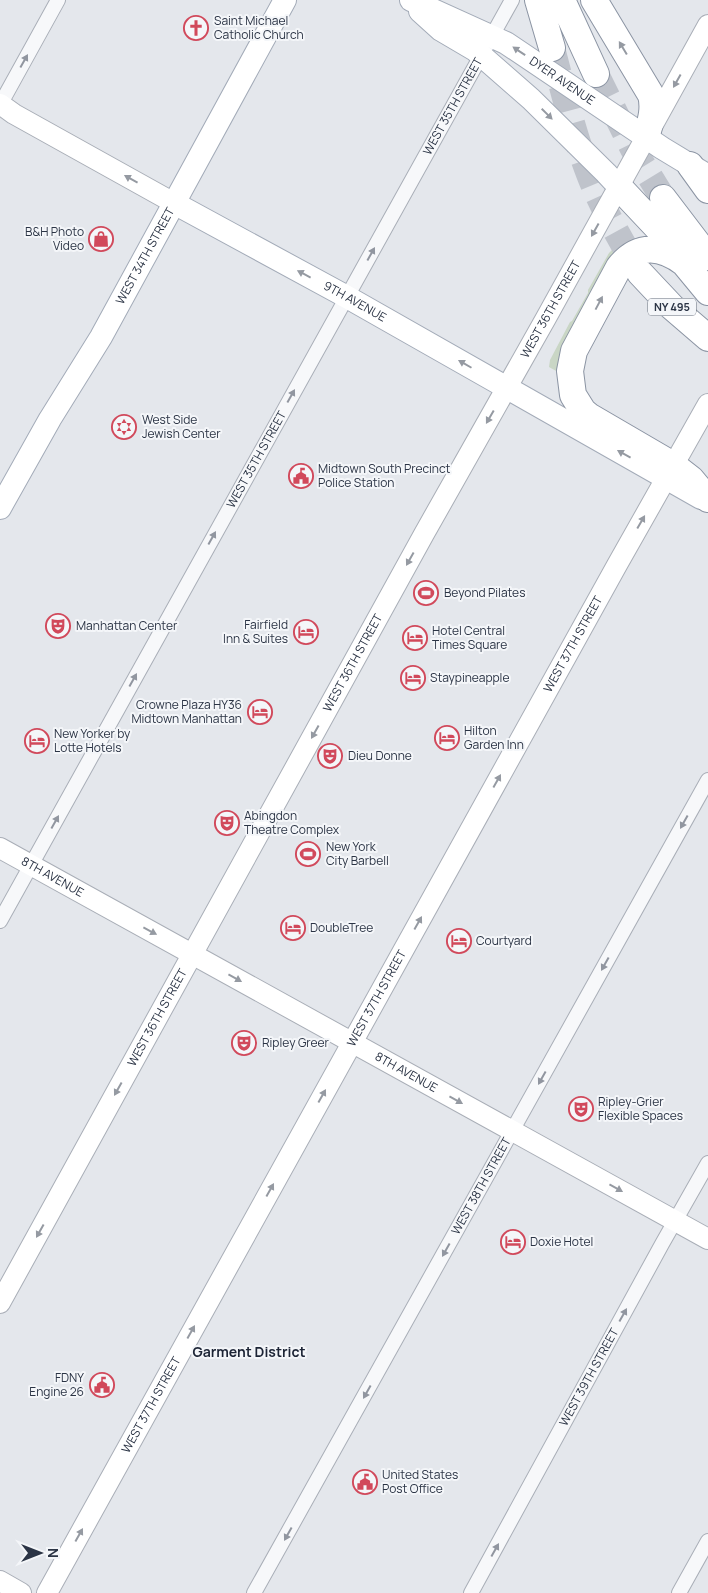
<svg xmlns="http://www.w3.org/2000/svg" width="708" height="1593" font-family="Manrope,sans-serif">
  <rect width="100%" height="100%" fill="#e4e7ec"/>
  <!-- green -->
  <path fill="#c9d6c5" d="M617 245H625L558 372 549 367 550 360 570 322 572 321 588 293V290L609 253Z"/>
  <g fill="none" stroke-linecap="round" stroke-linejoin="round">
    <!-- motorway-tunnel -->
    <path stroke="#bfc3cb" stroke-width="26" stroke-dasharray="26 13" stroke-linecap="butt" d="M552 48C563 90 573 133 589 174 602 208 621 241 640 273
      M596 74 633 149 663 198"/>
    <defs>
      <g id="minor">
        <path d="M0 105 58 0"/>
        <path id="s1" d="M0 921 512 0"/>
        <path id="s2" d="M254 1593 708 780"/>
        <path id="s3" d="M471 1593 662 1244 708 1163"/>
        <path d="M679 1593 708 1541"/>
      </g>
      <g id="secondary">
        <path d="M0 104 14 114 174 203"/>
        <path id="s4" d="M0 848 708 1239"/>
        <path id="s5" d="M0 1303 424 534 546 318 708 25"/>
        <path d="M0 1581 21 1593"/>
        <path id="s6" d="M47 1593 617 565 708 404"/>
      </g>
      <g id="primary">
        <path id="s7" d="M411 0 506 43 662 148 705 174"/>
        <path d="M420 11 441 30 475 50 531 99 606 173 619 187"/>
        <path id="s8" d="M174 203 347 297 701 498"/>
        <path id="s9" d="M0 508 50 419 101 337 285 0"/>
      </g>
      <path id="motorway" d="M538 0 552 48
        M562 0 596 74
        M594 0 651 95C655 110 650 123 646 138
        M690 165 708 190
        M619 187 667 238 684 263 708 292
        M663 198 708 257
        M684 263C661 246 638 243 619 267L574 351 570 371 573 395 583 411 589 416 673 465 691 479 708 499
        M640 273 672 307 708 338"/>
    </defs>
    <!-- minor casing -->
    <use href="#minor" stroke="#a9aeb7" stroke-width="16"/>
    <!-- secondary casing -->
    <use href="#secondary" stroke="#a9aeb7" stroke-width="22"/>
    <!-- primary casing -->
    <use href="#primary" stroke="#a3abb8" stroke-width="24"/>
    <!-- motorway casing -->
    <use href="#motorway" stroke="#8b94a3" stroke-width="28"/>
    <!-- minor -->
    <use href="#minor" stroke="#f7f8fa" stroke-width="14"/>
    <!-- secondary -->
    <use href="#secondary" stroke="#fff" stroke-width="20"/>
    <!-- primary -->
    <use href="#primary" stroke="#fff" stroke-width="22"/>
    <!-- motorway -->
    <use href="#motorway" stroke="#fff" stroke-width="26"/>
  </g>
  <!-- one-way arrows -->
  <defs><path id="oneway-solid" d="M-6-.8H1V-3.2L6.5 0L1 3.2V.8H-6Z" transform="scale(1.25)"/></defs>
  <g fill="#959aa2">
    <use href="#oneway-solid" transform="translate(623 48) rotate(-121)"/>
    <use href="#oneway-solid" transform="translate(519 51) rotate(-146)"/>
    <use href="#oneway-solid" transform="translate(677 81) rotate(119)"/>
    <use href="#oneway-solid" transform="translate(547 114) rotate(45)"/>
    <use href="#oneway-solid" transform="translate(131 179) rotate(-151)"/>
    <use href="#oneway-solid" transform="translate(595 230) rotate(119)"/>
    <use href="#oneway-solid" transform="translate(304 274) rotate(-152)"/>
    <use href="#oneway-solid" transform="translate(599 303) rotate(-62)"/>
    <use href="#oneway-solid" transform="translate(465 364) rotate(-150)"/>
    <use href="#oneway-solid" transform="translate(490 417) rotate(120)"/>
    <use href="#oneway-solid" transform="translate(624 454) rotate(-151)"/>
    <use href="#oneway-solid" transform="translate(641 522) rotate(-60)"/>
    <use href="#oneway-solid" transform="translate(410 559) rotate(119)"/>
    <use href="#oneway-solid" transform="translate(315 732) rotate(119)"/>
    <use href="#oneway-solid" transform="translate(497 781) rotate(-61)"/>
    <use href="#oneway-solid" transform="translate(418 923) rotate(-61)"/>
    <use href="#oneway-solid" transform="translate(150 931) rotate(28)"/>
    <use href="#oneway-solid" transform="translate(235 978) rotate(29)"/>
    <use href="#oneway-solid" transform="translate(118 1089) rotate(119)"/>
    <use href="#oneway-solid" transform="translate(322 1096) rotate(-61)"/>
    <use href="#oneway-solid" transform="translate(456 1100) rotate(29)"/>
    <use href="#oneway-solid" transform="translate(616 1188) rotate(29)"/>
    <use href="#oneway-solid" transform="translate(270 1190) rotate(-61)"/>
    <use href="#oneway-solid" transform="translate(40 1231) rotate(119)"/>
    <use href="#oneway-solid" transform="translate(191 1332) rotate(-61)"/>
    <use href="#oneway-solid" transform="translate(79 1535) rotate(-61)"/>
  </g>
  <g fill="#9196a0">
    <use href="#oneway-solid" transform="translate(24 61) rotate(-61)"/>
    <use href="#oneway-solid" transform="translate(371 254) rotate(-61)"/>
    <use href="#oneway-solid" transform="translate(291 396) rotate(-61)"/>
    <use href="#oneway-solid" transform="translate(212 538) rotate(-61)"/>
    <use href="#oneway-solid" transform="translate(133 680) rotate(-61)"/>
    <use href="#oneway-solid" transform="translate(55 822) rotate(-61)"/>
    <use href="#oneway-solid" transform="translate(684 822) rotate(119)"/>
    <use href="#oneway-solid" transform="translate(605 964) rotate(119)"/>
    <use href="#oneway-solid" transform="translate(542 1078) rotate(119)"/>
    <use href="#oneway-solid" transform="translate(446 1250) rotate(119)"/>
    <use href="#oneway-solid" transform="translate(623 1315) rotate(-61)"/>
    <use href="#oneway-solid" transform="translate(367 1392) rotate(119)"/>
    <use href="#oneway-solid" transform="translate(288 1534) rotate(119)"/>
    <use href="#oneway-solid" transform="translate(495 1550) rotate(-61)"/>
  </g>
  <!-- icons -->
  <defs>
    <symbol id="church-ring" viewBox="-11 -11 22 22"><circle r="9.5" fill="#f4f6f9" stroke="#d1495b" stroke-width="1.5"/><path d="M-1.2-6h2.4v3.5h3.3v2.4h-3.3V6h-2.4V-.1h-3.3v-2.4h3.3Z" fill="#d1495b"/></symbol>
    <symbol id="shop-ring" viewBox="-11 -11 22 22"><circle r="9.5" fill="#f4f6f9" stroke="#d1495b" stroke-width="1.5"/><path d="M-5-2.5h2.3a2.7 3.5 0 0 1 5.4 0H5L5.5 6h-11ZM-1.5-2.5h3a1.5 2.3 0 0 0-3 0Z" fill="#d1495b"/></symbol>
    <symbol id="synagogue-ring" viewBox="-11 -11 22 22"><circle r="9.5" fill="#f4f6f9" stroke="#d1495b" stroke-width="1.5"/><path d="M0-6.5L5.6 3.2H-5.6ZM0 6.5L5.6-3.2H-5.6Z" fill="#d1495b"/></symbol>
    <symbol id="civic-ring" viewBox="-11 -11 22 22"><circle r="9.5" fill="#f4f6f9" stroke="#d1495b" stroke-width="1.5"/><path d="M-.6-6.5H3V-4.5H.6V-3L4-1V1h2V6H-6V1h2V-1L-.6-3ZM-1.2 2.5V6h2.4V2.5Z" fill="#d1495b"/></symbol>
    <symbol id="stadium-ring" viewBox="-11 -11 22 22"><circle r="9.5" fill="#f4f6f9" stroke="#d1495b" stroke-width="1.5"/><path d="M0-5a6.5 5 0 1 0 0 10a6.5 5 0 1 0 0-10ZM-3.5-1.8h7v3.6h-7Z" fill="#d1495b"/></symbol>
    <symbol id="theatre-ring" viewBox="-11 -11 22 22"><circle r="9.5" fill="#f4f6f9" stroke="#d1495b" stroke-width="1.5"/><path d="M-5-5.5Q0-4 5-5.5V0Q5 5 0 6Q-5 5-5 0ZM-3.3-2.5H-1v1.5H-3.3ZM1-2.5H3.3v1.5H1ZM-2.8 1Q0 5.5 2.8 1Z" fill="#d1495b"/></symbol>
    <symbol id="hotel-ring" viewBox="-11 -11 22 22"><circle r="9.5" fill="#f4f6f9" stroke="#d1495b" stroke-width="1.5"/><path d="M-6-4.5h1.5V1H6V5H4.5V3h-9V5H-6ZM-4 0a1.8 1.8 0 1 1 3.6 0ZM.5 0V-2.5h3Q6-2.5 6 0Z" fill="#d1495b"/></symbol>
  </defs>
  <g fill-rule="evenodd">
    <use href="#church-ring" x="182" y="14" width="28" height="28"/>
    <use href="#shop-ring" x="87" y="225" width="28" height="28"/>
    <use href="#synagogue-ring" x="110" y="413" width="28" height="28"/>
    <use href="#civic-ring" x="287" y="462" width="28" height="28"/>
    <use href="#stadium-ring" x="412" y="579" width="28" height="28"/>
    <use href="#theatre-ring" x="44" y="612" width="28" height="28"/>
    <use href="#hotel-ring" x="292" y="618" width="28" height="28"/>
    <use href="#hotel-ring" x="401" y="624" width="28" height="28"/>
    <use href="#hotel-ring" x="399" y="664" width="28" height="28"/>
    <use href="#hotel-ring" x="246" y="698" width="28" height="28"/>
    <use href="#hotel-ring" x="433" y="724" width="28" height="28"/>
    <use href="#hotel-ring" x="23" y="727" width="28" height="28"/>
    <use href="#theatre-ring" x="316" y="742" width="28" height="28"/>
    <use href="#theatre-ring" x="213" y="809" width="28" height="28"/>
    <use href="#stadium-ring" x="294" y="840" width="28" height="28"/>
    <use href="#hotel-ring" x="279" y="914" width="28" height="28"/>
    <use href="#hotel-ring" x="445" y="927" width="28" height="28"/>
    <use href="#theatre-ring" x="230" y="1029" width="28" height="28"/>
    <use href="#theatre-ring" x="567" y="1095" width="28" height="28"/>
    <use href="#hotel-ring" x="499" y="1228" width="28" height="28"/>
    <use href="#civic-ring" x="88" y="1371" width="28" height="28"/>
    <use href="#civic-ring" x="351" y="1468" width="28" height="28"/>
  </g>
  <g text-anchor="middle" stroke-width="4" stroke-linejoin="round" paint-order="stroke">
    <!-- shield labels -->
    <rect fill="#f4f6f9" stroke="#676e7b" stroke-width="1" x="648" y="298.5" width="48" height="17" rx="4"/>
    <g font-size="11" font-weight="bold" fill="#2b3445">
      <text x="672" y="311">NY 495</text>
    </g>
    <!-- poi labels -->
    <g font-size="12" fill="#2b3445" stroke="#f4f6f9" text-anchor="start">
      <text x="214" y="25">Saint Michael<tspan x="214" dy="14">Catholic Church</tspan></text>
      <text x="84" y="236" text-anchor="end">B&amp;H Photo<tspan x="84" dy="14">Video</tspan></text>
      <text x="142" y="424">West Side<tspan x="142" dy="14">Jewish Center</tspan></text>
      <text x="318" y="473">Midtown South Precinct<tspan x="318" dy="14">Police Station</tspan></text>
      <text x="444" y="597">Beyond Pilates</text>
      <text x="288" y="629" text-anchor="end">Fairfield<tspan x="288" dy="14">Inn &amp; Suites</tspan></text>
      <text x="76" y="630">Manhattan Center</text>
      <text x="432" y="635">Hotel Central<tspan x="432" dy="14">Times Square</tspan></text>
      <text x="430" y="682">Staypineapple</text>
      <text x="242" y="709" text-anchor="end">Crowne Plaza HY36<tspan x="242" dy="14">Midtown Manhattan</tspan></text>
      <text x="464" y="735">Hilton<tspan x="464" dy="14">Garden Inn</tspan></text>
      <text x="54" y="738">New Yorker by<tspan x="54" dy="14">Lotte Hotels</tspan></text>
      <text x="348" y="760">Dieu Donne</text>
      <text x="244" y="820">Abingdon<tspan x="244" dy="14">Theatre Complex</tspan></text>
      <text x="326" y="851">New York<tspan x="326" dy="14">City Barbell</tspan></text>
      <text x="310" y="932">DoubleTree</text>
      <text x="476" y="945">Courtyard</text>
      <text x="262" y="1047">Ripley Greer</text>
      <text x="598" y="1106">Ripley-Grier<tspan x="598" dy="14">Flexible Spaces</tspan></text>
      <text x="530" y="1246">Doxie Hotel</text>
      <text x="84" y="1382" text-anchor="end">FDNY<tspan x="84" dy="14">Engine 26</tspan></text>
      <text x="382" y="1479">United States<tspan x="382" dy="14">Post Office</tspan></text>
    </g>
    <!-- street labels -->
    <g font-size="12" fill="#2b3445" stroke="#f4f6f9">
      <text dy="4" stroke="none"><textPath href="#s7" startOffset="172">DYER AVENUE</textPath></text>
      <text dy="4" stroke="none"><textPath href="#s1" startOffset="932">WEST 35TH STREET</textPath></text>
      <text dy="4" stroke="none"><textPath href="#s9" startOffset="291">WEST 34TH STREET</textPath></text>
      <text dy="4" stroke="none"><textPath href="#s8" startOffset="206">9TH AVENUE</textPath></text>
      <text dy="4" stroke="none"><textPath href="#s5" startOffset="1136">WEST 36TH STREET</textPath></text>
      <text dy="4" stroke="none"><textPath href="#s1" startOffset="528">WEST 35TH STREET</textPath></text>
      <text dy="4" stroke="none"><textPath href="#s6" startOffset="1085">WEST 37TH STREET</textPath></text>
      <text dy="4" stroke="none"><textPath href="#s5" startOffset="731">WEST 36TH STREET</textPath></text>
      <text dy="4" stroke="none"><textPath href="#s4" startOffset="60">8TH AVENUE</textPath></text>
      <text dy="4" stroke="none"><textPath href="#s6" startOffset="680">WEST 37TH STREET</textPath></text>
      <text dy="4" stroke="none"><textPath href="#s5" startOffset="326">WEST 36TH STREET</textPath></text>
      <text dy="4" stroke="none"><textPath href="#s4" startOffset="464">8TH AVENUE</textPath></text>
      <text dy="4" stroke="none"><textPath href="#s2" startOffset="466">WEST 38TH STREET</textPath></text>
      <text dy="4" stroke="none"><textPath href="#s3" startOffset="246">WEST 39TH STREET</textPath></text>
      <text dy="4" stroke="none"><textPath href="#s6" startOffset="215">WEST 37TH STREET</textPath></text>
    </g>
    <!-- neighbourhood labels -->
    <g font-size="14" font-weight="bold" fill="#1d2536" stroke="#f4f6f9">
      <text x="249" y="1357">Garment District</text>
    </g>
  </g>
  <!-- north arrow -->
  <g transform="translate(40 1553) rotate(90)" stroke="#f4f6f9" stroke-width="4" paint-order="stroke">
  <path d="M0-4L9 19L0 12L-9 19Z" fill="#2b3445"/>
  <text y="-8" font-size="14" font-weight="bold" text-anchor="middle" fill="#2b3445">N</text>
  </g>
</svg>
